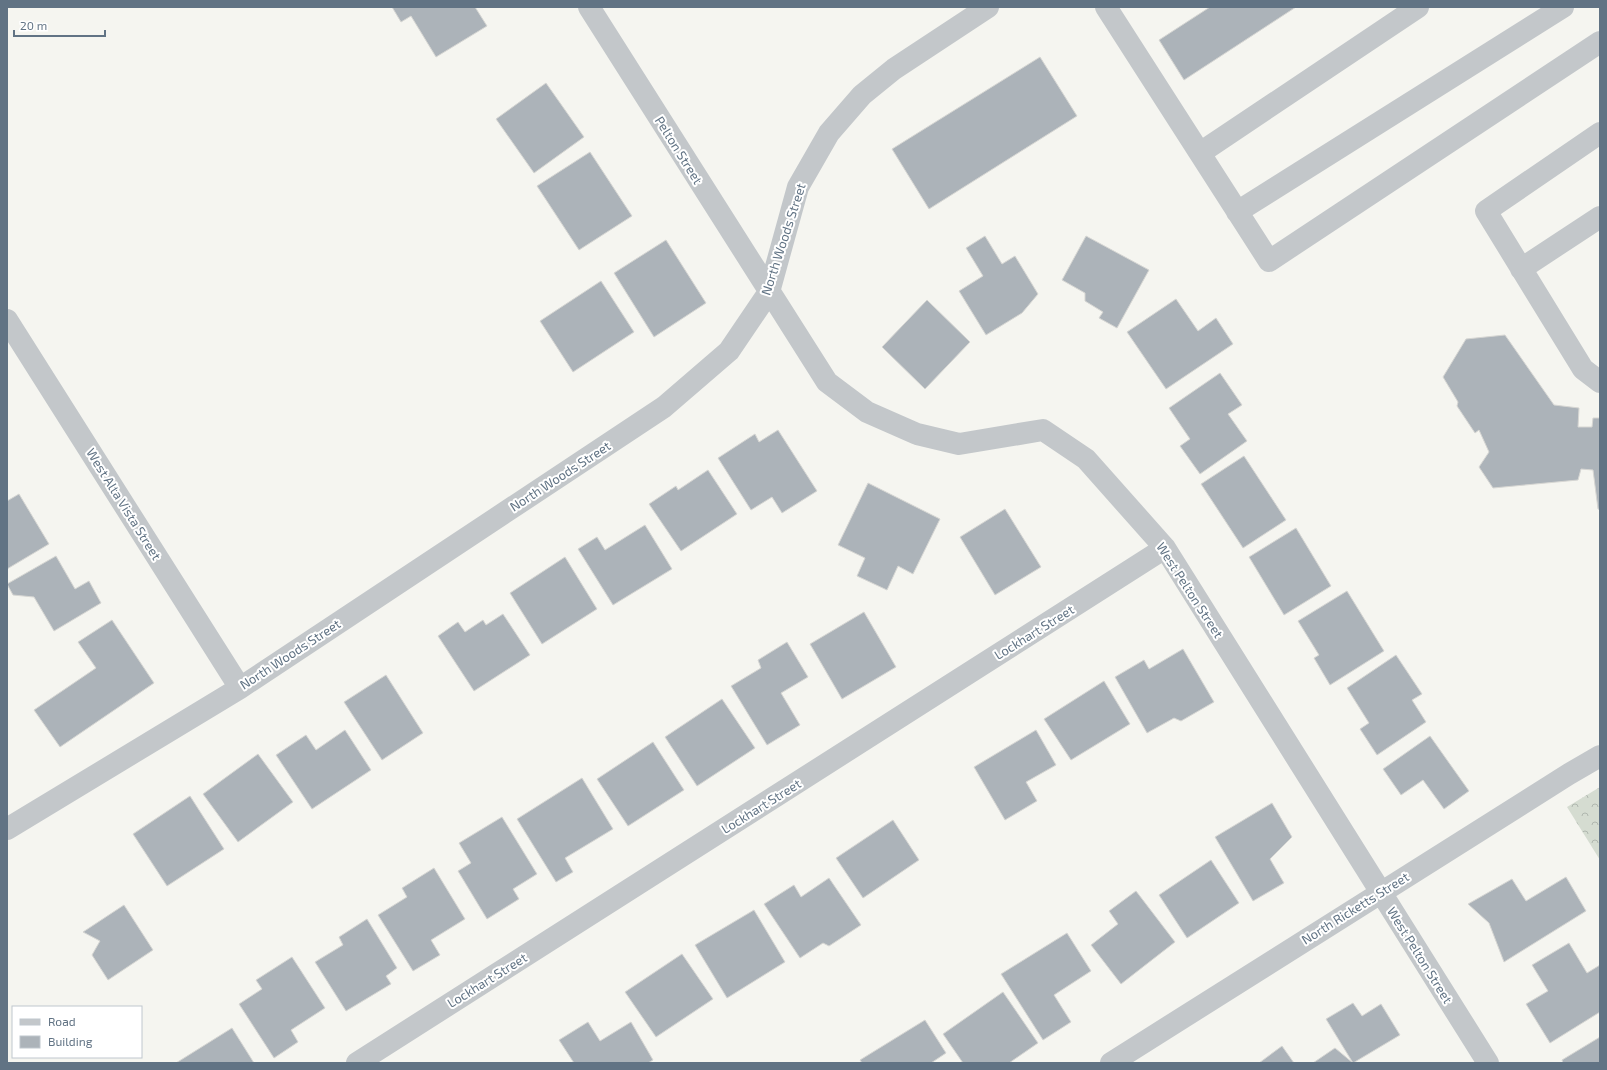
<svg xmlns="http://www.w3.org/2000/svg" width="1607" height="1070" font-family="'Exo 2',sans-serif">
  <defs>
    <pattern id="park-crowns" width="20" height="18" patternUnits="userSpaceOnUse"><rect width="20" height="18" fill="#d5dcd1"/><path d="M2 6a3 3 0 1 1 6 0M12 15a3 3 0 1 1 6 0" fill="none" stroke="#b0b7af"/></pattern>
  </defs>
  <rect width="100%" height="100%" fill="#f5f5f0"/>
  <!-- park -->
  <path fill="url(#park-crowns)" d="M1600 787V860L1567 807Z"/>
  <!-- building -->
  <path fill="#acb3b9" stroke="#d6d6d3" d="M392 7H475L487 26 436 57 411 16 401 22Z
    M1210 7H1296L1184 80 1159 40Z
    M1040 57 1077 116 929 209 892 149Z
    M546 83 584 137 534 173 496 119Z
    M590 152 632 216 579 250 537 186Z
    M985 236 1002 264 1015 256 1038 294 1022 313 986 335 959 291 983 276 966 248Z
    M1086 236 1149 270 1117 328 1099 318 1103 312 1085 301V293L1062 280Z
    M666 240 706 303 654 337 614 273Z
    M601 281 634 332 573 372 540 321Z
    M1176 299 1198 331 1216 318 1233 344 1166 389 1127 332Z
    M927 300 970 342 925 389 882 347Z
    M1505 335 1554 405 1579 408 1578 427H1592L1593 418H1600V510L1598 509 1593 470 1581 469 1578 480 1493 488 1479 467 1489 452 1479 430 1475 433 1457 406 1458 402 1443 377 1466 339Z
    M1220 373 1242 405 1228 414 1247 441 1200 474 1180 446 1190 439 1169 408Z
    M778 430 817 491 782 513 772 497 751 510 718 458 755 434 759 442Z
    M1244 456 1286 520 1243 548 1201 484Z
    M708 470 737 514 681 551 649 504 676 486 678 490Z
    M868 483 940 519 913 574 898 566 887 590 857 576 865 558 838 545Z
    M19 494 49 544 7 569V501Z
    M1005 509 1041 567 995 595 960 537Z
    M645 525 672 569 613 605 578 549 597 537 605 550Z
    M1296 528 1331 586 1284 615 1249 557Z
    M56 556 75 589 89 581 101 603 54 631 34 597 13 595 7 584Z
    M565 557 597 609 542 644 510 593Z
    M1347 591 1384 651 1330 685 1314 658 1319 655 1298 621Z
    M864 612 896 667 842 699 810 644Z
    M503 614 530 655 474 691 438 636 458 622 465 632 483 620 486 625Z
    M112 620 154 683 60 747 34 710 96 668 78 642Z
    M787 642 808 677 781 693 800 725 767 745 731 686 761 668 758 660Z
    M1183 649 1214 702 1181 721 1174 718 1147 733 1115 677 1144 660 1149 669Z
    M1396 655 1422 694 1412 700 1426 722 1377 755 1360 729 1369 723 1347 688Z
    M386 675 423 733 382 760 344 702Z
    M1104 681 1130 724 1071 760 1044 719Z
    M722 699 755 748 697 786 665 737Z
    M345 730 371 770 312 809 276 755 306 735 316 750Z
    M1036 730 1056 765 1026 782 1037 801 1005 820 974 767Z
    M1430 736 1469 791 1444 809 1423 780 1401 795 1383 769Z
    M653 742 684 790 628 826 597 779Z
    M258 754 293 802 238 842 203 794Z
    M582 778 613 829 565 858 573 872 556 882 517 819Z
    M190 796 224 849 167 886 133 834Z
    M1272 803 1292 837 1270 859 1284 883 1253 901 1215 837Z
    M502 817 537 874 513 889 519 899 487 919 458 871 471 863 459 843Z
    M893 820 919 860 863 898 836 858Z
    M1211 860 1239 903 1187 938 1159 895Z
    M434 868 465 919 431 940 440 955 413 971 378 915 407 897 402 888Z
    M1566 877 1586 911 1504 962 1489 923 1468 904 1512 879 1526 901Z
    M829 878 861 925 829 946 823 943 800 958 764 904 794 885 801 897Z
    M1136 891 1175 942 1121 984 1091 945 1118 924 1109 911Z
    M124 905 153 950 108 980 92 955 100 941 83 932Z
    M754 910 785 962 727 998 695 945Z
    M367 919 397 968 386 976 391 984 346 1011 315 962 343 945 339 937Z
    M1067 933 1091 971 1054 995 1071 1022 1043 1040 1001 974Z
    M1569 943 1587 973 1600 965V1012L1550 1043 1526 1004 1548 991 1532 965Z
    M682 954 713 999 656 1037 625 992Z
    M292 957 325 1008 291 1030 298 1042 274 1058 239 1004 262 989 256 980Z
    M1003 992 1038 1043 1009 1063H963L943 1034Z
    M1353 1003 1362 1016 1381 1004 1400 1035 1353 1063 1326 1019Z
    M925 1020 946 1053 931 1063H862L860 1060Z
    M588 1022 600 1041 631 1022 653 1060 648 1063H574L559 1040Z
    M232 1028 254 1063H176Z
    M1600 1037V1063H1563L1562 1060Z
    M1282 1046 1294 1063H1259Z
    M1335 1048 1353 1063H1313Z"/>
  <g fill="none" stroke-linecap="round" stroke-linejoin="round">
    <!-- minor -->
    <path stroke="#c3c7ca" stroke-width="22" d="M589 7 827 382 867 412 917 434 959 444 1043 430 1086 459 1165 548 1488 1063
      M1106 7 1269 261 1600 42
      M1600 133 1486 211 1583 369 1600 382
      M1200 153 1418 7
      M1237 212 1563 7
      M1521 269 1600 217
      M7 320 240 688
      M7 829 240 688 664 407 729 351 769 292 798 187 829 133 862 95 894 69 988 7
      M357 1063 1165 548
      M1111 1063 1569 774 1600 756"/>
  </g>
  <g text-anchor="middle" stroke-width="4" stroke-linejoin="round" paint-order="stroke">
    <!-- street labels -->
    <g font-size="13" fill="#617384" stroke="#fff">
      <text transform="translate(679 150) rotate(58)" y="5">Pelton Street</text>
      <text transform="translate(783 239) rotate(-72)" y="5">North Woods Street</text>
      <text transform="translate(560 476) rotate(-33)" y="5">North Woods Street</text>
      <text transform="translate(124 504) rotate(58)" y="5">West Alta Vista Street</text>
      <text transform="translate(1190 590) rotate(57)" y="5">West Pelton Street</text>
      <text transform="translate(1034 632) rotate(-32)" y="5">Lockhart Street</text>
      <text transform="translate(290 654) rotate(-33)" y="5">North Woods Street</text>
      <text transform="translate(761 806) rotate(-32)" y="5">Lockhart Street</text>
      <text transform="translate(1355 908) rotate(-32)" y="5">North Ricketts Street</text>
      <text transform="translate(1420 955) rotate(58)" y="5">West Pelton Street</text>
      <text transform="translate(487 980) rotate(-32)" y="5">Lockhart Street</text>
    </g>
  </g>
  <!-- border -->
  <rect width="1607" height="1070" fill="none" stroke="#617384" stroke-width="16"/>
  <!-- legend -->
  <rect x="12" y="1006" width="130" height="52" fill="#ffffff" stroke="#c0c7ce"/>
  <rect x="20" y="1019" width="20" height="6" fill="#c3c7ca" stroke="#c0c7ce"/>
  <text x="48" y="1026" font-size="12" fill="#617384">Road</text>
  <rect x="20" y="1036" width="20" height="12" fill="#acb3b9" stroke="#c0c7ce"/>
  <text x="48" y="1046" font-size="12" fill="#617384">Building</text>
  <!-- scale -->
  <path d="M14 30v6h91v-6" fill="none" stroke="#617384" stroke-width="2"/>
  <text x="20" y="30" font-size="12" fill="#617384" stroke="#ffffff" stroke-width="3" paint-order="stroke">20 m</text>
</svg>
